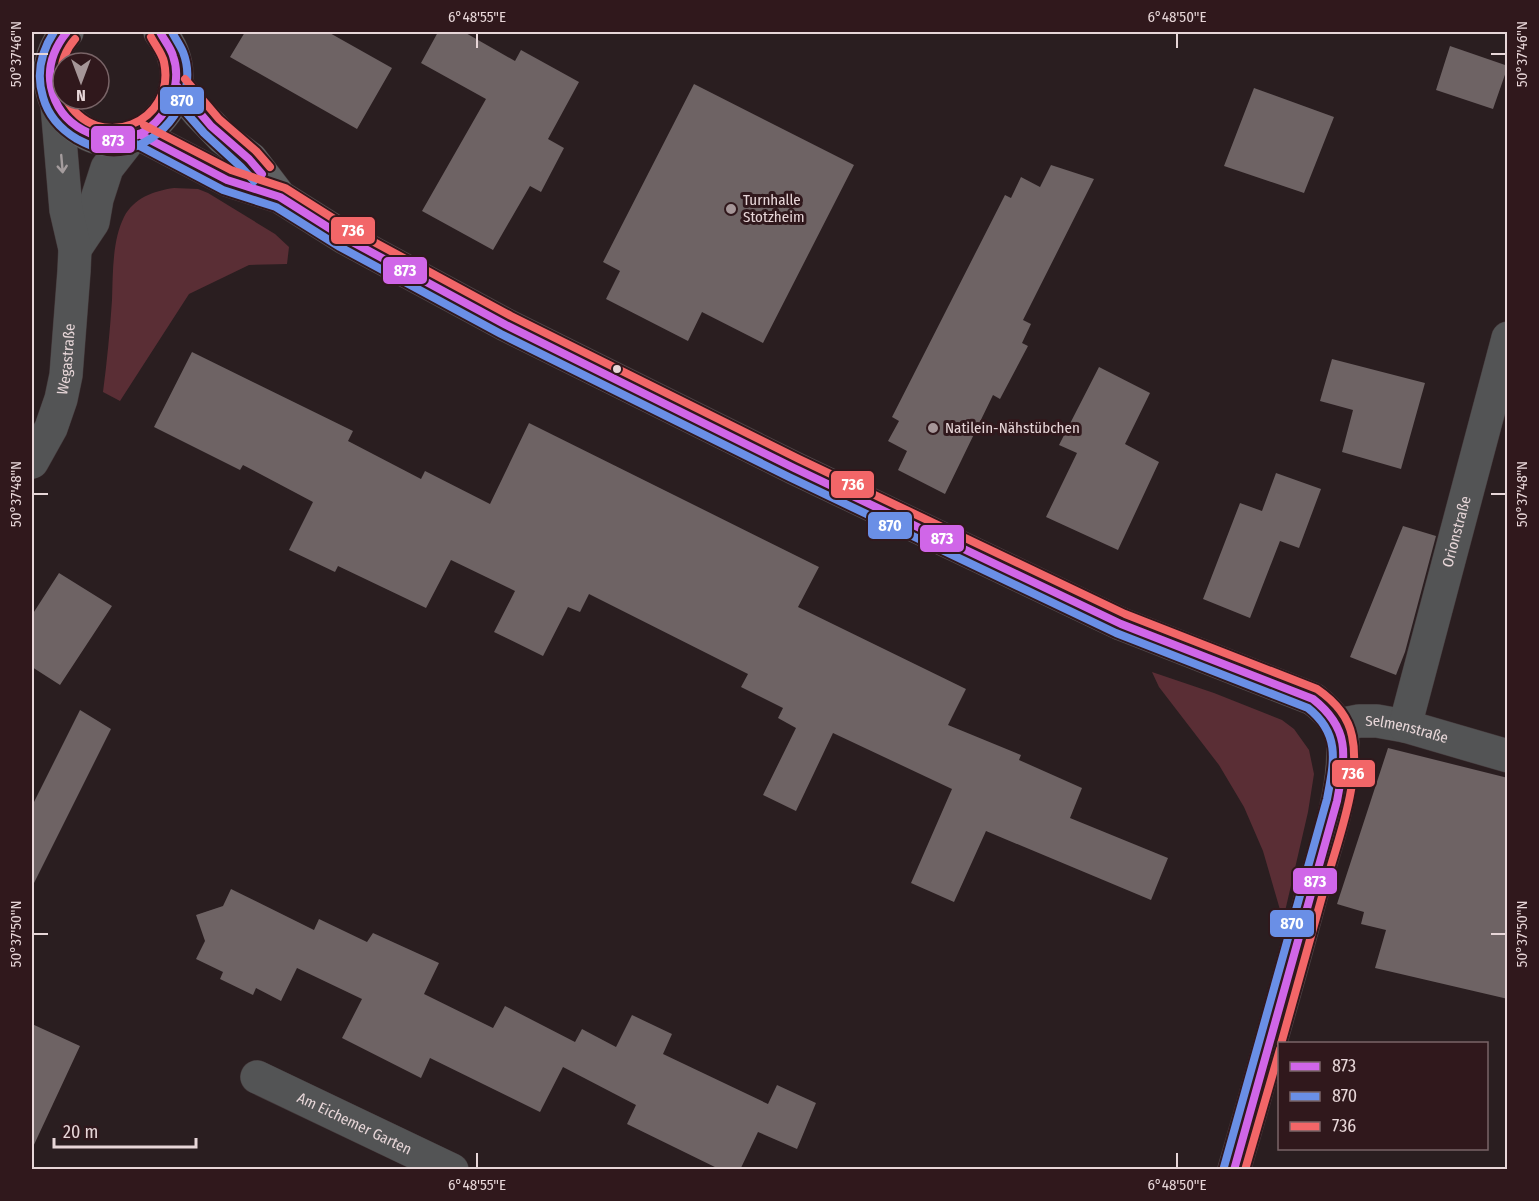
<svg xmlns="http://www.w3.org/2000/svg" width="1539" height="1201" font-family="'Fira Sans Condensed',sans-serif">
  <rect width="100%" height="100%" fill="#2a1e20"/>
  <!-- green -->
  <path fill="#5a2e35" d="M174 188 198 189 208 193 275 234 289 247 287 264 249 265 189 294 120 401 103 392C107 361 110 331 112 300 113 274 112 241 124 217 134 198 153 191 174 188Z
    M1152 672 1214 693 1282 720 1294 729 1309 750 1314 774 1308 812 1283 920 1263 851 1244 807 1219 765 1159 687Z"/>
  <!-- building -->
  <path fill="#6e6364" d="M245 32H328L392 68 357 129 230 57Z
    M438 32H464L515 61 521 50 579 82 548 139 564 148 541 192 530 186 493 250 422 211 486 99 421 63Z
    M1450 46 1508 66 1493 109 1436 90Z
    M694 84 854 165 763 343 702 312 688 341 606 299 620 271 603 262Z
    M1254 88 1334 117 1304 193 1224 166Z
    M1051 165 1094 179 1023 320 1031 324 1022 343 1028 346 1000 399 993 395 945 494 898 470 907 451 888 441 899 421 892 417 1005 195 1011 198 1021 177 1040 187Z
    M192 352 353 431 348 441 421 479 425 471 490 504 529 423 819 567 798 607 966 689 948 725 1021 755 1019 760 1082 788 1070 818 1168 858 1151 900 986 831 954 902 911 883 952 789 833 733 796 811 763 795 796 728 778 718 783 708 741 687 748 674 589 594 580 612 568 607 543 656 494 632 515 591 451 560 426 608 338 566 335 572 289 550 313 502 243 465 240 470 154 427Z
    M1332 359 1425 383 1401 469 1342 452 1353 410 1320 401Z
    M1099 367 1150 393 1125 444 1159 462 1118 550 1046 517 1077 453 1059 445Z
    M1276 473 1321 489 1299 548 1280 541 1250 618 1203 599 1240 503 1262 511Z
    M1403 526 1436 536 1405 652 1396 675 1350 657Z
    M59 573 112 606 60 685 32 667V615Z
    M80 710 111 729 32 887V806Z
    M1388 748 1508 778V999L1375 968 1386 930 1361 924 1364 912 1337 904Z
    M231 889 314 930 319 919 367 942 373 933 439 963 424 994 493 1028 505 1006 575 1042 582 1029 616 1047 632 1015 672 1034 663 1054 768 1104 777 1085 816 1103 797 1149 758 1132 740 1170H721L627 1124 636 1105 563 1067 540 1112 430 1058 421 1078 342 1038 362 999 297 968 281 1001 256 988 253 995 220 979 223 972 196 959 205 941 196 915 223 906Z
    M32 1024 80 1046 32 1149Z"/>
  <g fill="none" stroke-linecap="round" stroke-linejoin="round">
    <defs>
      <g id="street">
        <path d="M75 249 93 222 97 199 107 168 132 136"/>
        <path id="s1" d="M32 462 51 428 61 399 66 375 74 271 75 249 66 210 57 105"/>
        <path id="s2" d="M1339 725 1359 721H1377L1405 726 1508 756"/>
        <path id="s3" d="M1405 726 1508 338"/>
        <path id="s4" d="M257 1077 452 1170"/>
      </g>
      <path id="secondary" d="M67 32C54 46 47 67 51 86 54 102 61 114 74 125 131 173 212 96 160 32
        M177 86 198 112 223 138 251 159 280 197
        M139 134 227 180 280 197 345 238 506 325 794 468 1121 624 1313 699C1329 711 1343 726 1343 747 1344 795 1326 844 1313 889 1288 983 1261 1076 1234 1170"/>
    </defs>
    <!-- street casing -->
    <use href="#street" stroke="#44393b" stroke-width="34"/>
    <!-- secondary casing -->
    <use href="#secondary" stroke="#44393b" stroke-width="34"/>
    <!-- street -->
    <use href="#street" stroke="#535455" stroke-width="33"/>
    <!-- secondary -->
    <use href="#secondary" stroke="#5e6061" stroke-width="33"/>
    <defs>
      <path id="bus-1" d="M67 32C54 48 47 67 51 87 55 106 66 121 83 130 94 136 105 140 118 140 157 138 186 92 173 56 171 48 164 40 160 32
        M177 86 211 126 249 159 262 174
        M139 134 227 180 280 197 345 238 506 325 794 468 1121 624 1313 699C1352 730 1345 757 1337 801L1234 1170"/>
      <path id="bus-2" d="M54 32C41 52 36 74 43 97 48 115 60 129 77 139 90 146 104 152 120 150 164 145 200 95 183 52 180 45 175 38 172 32
        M169 93 204 133 241 167 254 181
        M134 143 223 190 276 207 340 247 501 334 789 477 1116 633 1308 708C1341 734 1334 762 1327 799L1224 1167"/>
      <path id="bus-3" d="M185 79 219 119 256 151 270 167
        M63 91C58 71 62 54 75 39
        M66 99C97 155 177 123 164 62 162 53 155 45 151 37
        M144 125 231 170 285 188 350 229 511 316 799 459 1125 614 1317 689C1333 700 1348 716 1352 736 1362 781 1335 848 1323 893 1309 943 1295 993 1281 1044
        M1245 1170 1280 1049"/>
    </defs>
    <!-- bus-1 casing -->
    <use href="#bus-1" stroke="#30181c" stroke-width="12"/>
    <!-- bus-2 casing -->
    <use href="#bus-2" stroke="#30181c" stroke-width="12"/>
    <!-- bus-3 casing -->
    <use href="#bus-3" stroke="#30181c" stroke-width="12"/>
    <!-- bus-1 -->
    <use href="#bus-1" stroke="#d066e8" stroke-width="8"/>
    <!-- bus-2 -->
    <use href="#bus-2" stroke="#6a8fe6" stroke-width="8"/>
    <!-- bus-3 -->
    <use href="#bus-3" stroke="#f26668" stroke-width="8"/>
  </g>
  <!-- one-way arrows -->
  <defs><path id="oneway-shaft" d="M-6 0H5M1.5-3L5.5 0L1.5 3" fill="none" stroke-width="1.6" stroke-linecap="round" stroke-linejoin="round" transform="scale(1.5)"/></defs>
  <use stroke="#a49c9d" href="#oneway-shaft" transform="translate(62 164) rotate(85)"/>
  <!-- ticks -->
  <path fill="none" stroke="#e7d6d8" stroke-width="2" d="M477 33V48M1177 33V48M33 54H48M1491 54H1506M33 494H48M1491 494H1506M33 934H48M1491 934H1506M477 1153V1168M1177 1153V1168"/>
  <!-- markers -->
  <g fill="#a59698" stroke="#30181c" stroke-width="2">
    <circle cx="731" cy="209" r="6"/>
    <circle cx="933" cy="428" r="6"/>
  </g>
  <circle fill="#e7d6d8" stroke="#30181c" stroke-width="2" cx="617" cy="369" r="5"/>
  <g text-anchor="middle" stroke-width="6" stroke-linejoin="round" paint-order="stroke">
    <!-- poi labels -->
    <g font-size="15" fill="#e7d6d8" stroke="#30181c" text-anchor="start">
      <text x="743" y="205">Turnhalle<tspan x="743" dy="17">Stotzheim</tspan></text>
      <text x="945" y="433">Natilein-Nähstübchen</text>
    </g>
    <!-- street labels -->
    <g font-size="15" fill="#e7d6d8" stroke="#30181c">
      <text dy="5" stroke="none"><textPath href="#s1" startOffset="110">Wegastraße</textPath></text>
      <text dy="5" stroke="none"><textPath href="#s3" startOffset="201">Orionstraße</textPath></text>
      <text dy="5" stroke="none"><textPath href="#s2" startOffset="69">Selmenstraße</textPath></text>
      <text dy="5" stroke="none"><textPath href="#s4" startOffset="108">Am Eichemer Garten</textPath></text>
    </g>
  </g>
  <g stroke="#30181c" stroke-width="2">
    <rect x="159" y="86" width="46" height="29" rx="6" fill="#6a8fe6"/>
    <rect x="90" y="125" width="46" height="29" rx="6" fill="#d066e8"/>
    <rect x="330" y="216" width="46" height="29" rx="6" fill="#f26668"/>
    <rect x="382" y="256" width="46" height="29" rx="6" fill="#d066e8"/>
    <rect x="830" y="470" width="45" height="29" rx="6" fill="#f26668"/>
    <rect x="867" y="511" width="46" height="29" rx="6" fill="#6a8fe6"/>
    <rect x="919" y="524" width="46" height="29" rx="6" fill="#d066e8"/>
    <rect x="1331" y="759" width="45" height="29" rx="6" fill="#f26668"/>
    <rect x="1292" y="867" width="46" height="28" rx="6" fill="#d066e8"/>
    <rect x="1269" y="909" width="46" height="29" rx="6" fill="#6a8fe6"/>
  </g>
  <g font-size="16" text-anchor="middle" font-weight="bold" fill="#fff">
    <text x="182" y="106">870</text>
    <text x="113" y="146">873</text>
    <text x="353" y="236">736</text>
    <text x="405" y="276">873</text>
    <text x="853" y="490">736</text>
    <text x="890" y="531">870</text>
    <text x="942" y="544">873</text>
    <text x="1353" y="779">736</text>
    <text x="1315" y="887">873</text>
    <text x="1292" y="929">870</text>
  </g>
  <!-- border -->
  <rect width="1539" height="1201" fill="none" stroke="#30181c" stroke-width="66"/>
  <!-- legend -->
  <rect x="1278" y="1042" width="210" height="108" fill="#30181c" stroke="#796467" stroke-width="1.5"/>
  <rect x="1290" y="1062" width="30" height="9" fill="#d066e8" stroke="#796467" stroke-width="1.5"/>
  <text x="1332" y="1072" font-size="18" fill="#e7d6d8">873</text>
  <rect x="1290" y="1092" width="30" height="9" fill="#6a8fe6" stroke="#796467" stroke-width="1.5"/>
  <text x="1332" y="1102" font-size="18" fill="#e7d6d8">870</text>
  <rect x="1290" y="1122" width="30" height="9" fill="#f26668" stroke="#796467" stroke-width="1.5"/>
  <text x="1332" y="1132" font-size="18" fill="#e7d6d8">736</text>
  <!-- north arrow -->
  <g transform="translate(81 81) rotate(180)"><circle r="28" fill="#30181c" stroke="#796467" stroke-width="1.5"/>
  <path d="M0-4.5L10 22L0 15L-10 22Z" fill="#a59698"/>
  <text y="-9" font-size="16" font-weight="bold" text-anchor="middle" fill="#e7d6d8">N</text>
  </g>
  <!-- scale -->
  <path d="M54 1138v9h142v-9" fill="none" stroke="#e7d6d8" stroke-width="3"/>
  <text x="63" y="1138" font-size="18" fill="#e7d6d8" stroke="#30181c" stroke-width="4.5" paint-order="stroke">20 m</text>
  <rect x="33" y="33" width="1473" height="1135" fill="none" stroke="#e7d6d8" stroke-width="2"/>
  <g font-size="15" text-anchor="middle" fill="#e7d6d8">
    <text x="477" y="22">6°48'55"E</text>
    <text x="1177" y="22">6°48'50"E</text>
    <text transform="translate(1522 54) rotate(-90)" y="5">50°37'46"N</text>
    <text transform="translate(16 54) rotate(-90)" y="5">50°37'46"N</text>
    <text transform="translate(1522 494) rotate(-90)" y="5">50°37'48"N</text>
    <text transform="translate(16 494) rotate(-90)" y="5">50°37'48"N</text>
    <text transform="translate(1522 934) rotate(-90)" y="5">50°37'50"N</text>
    <text transform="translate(16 934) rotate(-90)" y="5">50°37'50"N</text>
    <text x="477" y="1190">6°48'55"E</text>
    <text x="1177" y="1190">6°48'50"E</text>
  </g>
</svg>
